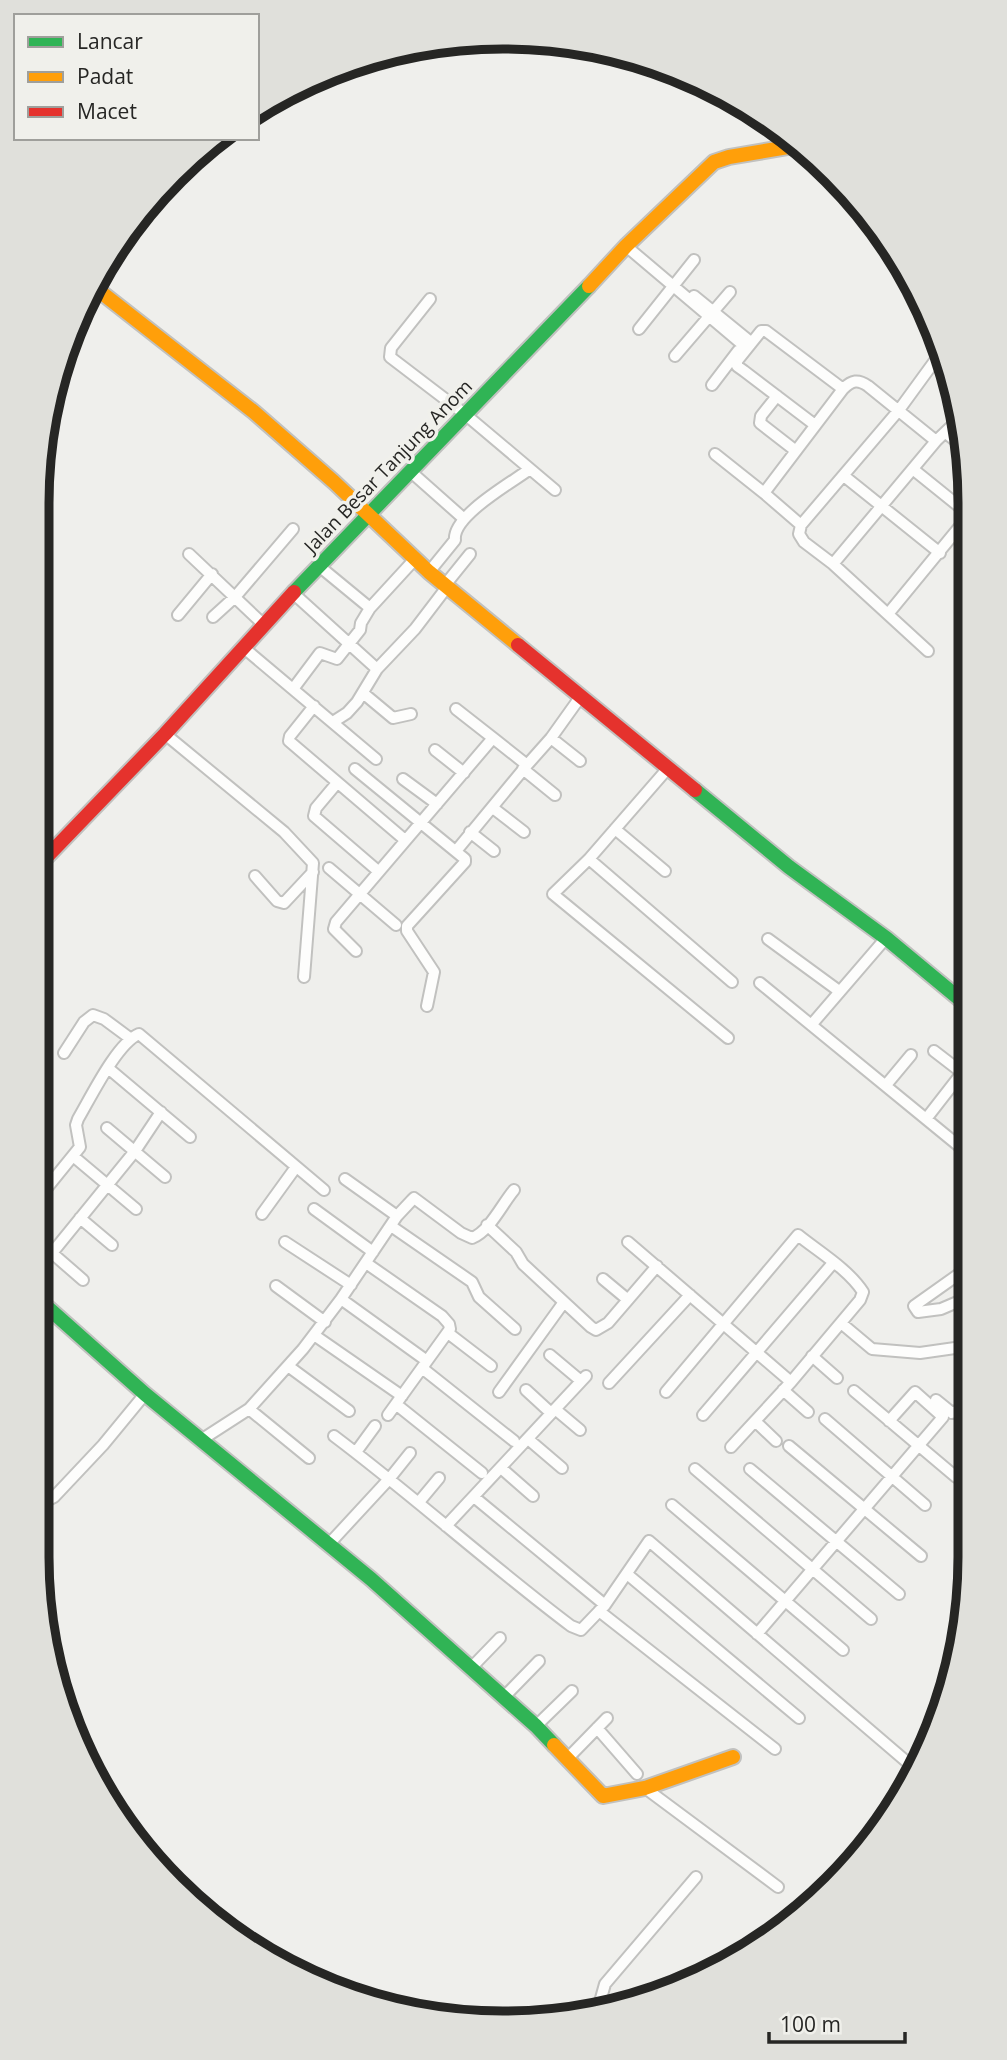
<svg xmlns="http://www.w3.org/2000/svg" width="1007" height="2060" font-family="'Open Sans',sans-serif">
  <rect width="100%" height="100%" fill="#efefec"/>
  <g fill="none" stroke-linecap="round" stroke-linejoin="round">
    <defs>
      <path id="street" d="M495 38 507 45 515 38
        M626 246 743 345
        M694 296 748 340
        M430 299 391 348 390 357 466 415 555 490
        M639 329 694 260
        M675 356 730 292
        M712 385 738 351
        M777 396 761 416 760 423 796 451
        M815 425 744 371 737 366V361L761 331H766L843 389
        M946 433 966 449
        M715 454 764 493
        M914 470 966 512
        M410 471 463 518
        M844 476 940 553
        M801 525 764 493 843 389C852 380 858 379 868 386L936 441
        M189 554 265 626
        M833 564 936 441 960 418
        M319 566 370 608
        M429 572 455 540C452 516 511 483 530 469
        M445 585 470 554
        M293 593 377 669
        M888 614 966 519
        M178 615 212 574
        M213 617 235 597 293 529
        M244 648 376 759
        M928 651 833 564 804 542 799 534 801 525 899 410 942 351
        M293 689 320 653 337 659 360 630 361 623 370 608 415 559
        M363 693 393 718 411 714
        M314 706 290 736 289 741 405 840
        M456 709 493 738
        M333 722 347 713 357 702 377 669 415 629 447 587
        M165 734 284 832 313 863 304 977
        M551 738 580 761
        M435 750 464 773
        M669 767 589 859 553 894 728 1038
        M355 769 465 859V862L407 926V931L434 972 427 1006
        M523 769 555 795
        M403 779 437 804
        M337 783 316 808 314 816 378 871
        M493 808 524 832
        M615 829 665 871
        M470 832 494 851
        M456 851 527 765
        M589 859 732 982
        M329 868 396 925
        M255 876 277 901 284 903 313 872
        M768 939 839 991
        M356 951 334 929 336 922 493 738 527 765 551 738 581 696
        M760 983 959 1146 969 1151
        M812 1024 886 938
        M934 1051 969 1078
        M64 1053 84 1022 93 1015 104 1019 131 1039
        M108 1068 190 1137
        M886 1085 911 1055
        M926 1119 968 1065
        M107 1128 165 1177
        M73 1156 136 1209
        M37 1170 50 1183
        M345 1179 397 1216
        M37 1200 80 1147 76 1125 78 1119C91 1097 117 1043 139 1034L324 1190
        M314 1209 373 1252
        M262 1214 296 1167
        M80 1218 112 1245
        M487 1225 516 1252 523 1264 591 1327 596 1330 608 1323 657 1266
        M391 1226 472 1282 479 1297 515 1329
        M37 1240 83 1280
        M285 1242 351 1285
        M628 1242 791 1382
        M52 1253 135 1151 161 1112
        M366 1263 442 1316 449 1324 450 1329 388 1415
        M969 1267 914 1306 918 1312 941 1309 969 1297
        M603 1279 627 1299
        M276 1286 325 1322
        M341 1299 427 1361
        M841 1323 872 1349 920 1353 969 1346
        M448 1333 491 1366
        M314 1335 402 1396
        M550 1355 581 1381
        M812 1356 837 1378
        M288 1366 349 1411
        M422 1368 514 1441
        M609 1383 690 1295
        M526 1390 551 1413
        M783 1390 808 1412
        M854 1391 956 1477
        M499 1392 564 1302
        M666 1392 798 1235C819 1252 848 1269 863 1292L860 1300 791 1382 731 1447
        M936 1400 952 1413 970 1405
        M397 1405 482 1473
        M249 1409 309 1458
        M555 1409 580 1430
        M703 1415 833 1263
        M825 1419 925 1505
        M755 1421 776 1441
        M334 1436C415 1497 490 1565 571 1626L581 1630 605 1605 649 1541 914 1768
        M528 1439 562 1468
        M201 1440 249 1409 303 1349 341 1299 397 1216 412 1200 414 1198 461 1233 472 1238C490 1231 502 1204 514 1190
        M789 1446 921 1556
        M356 1452 375 1426
        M501 1468 533 1496
        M695 1469 871 1619
        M750 1469 899 1594
        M37 1490 50 1499 54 1497 103 1445 145 1394
        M474 1497 605 1605
        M419 1502 439 1478
        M672 1505 843 1650
        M446 1526 586 1376
        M329 1544 390 1478 410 1453
        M627 1574 799 1718
        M599 1611 775 1749
        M757 1634 943 1417 915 1392 889 1421
        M471 1668 500 1638
        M503 1698 539 1661
        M536 1726 572 1691
        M597 1728 637 1774
        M567 1759 607 1718
        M645 1788 778 1887
        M598 2009 605 1984 696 1877"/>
      <path id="fast" d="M794 146 810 156
        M294 592C392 489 491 389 589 286
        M695 790 789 867 886 938 968 1006
        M37 1298 145 1394 371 1579 536 1726 554 1745"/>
      <path id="slow" d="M93 286 254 412 334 482 429 572 518 645
        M589 286 626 246 714 162 729 157 794 146 798 143
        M554 1745 603 1796 645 1788 733 1757"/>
      <path id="jam" d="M518 645 695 790
        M37 867 165 734 294 592"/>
    </defs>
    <!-- street casing -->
    <use href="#street" stroke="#c1c1bf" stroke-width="14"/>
    <!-- fast casing -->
    <use href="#fast" stroke="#c1c1bf" stroke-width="18"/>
    <!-- slow casing -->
    <use href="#slow" stroke="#c1c1bf" stroke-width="18"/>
    <!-- jam casing -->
    <use href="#jam" stroke="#c1c1bf" stroke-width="18"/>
    <!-- street -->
    <use href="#street" stroke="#fdfdfc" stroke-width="10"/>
    <!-- fast -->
    <use href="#fast" stroke="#30b455" stroke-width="14"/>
    <!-- slow -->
    <use href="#slow" stroke="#ff9f0a" stroke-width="14"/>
    <!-- jam -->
    <use href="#jam" stroke="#e5322d" stroke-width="14"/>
  </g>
  <g text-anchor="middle" stroke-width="7" stroke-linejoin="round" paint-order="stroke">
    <!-- street labels -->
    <g font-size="19" fill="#262624" stroke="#f0f0eb">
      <text transform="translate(388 466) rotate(-46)" y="7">Jalan Besar Tanjung Anom</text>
    </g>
  </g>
  <!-- crop -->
  <path d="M0 0H1007V2060H0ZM503 49H504A454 454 0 0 1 958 503V1557A454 454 0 0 1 504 2011H503A454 454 0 0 1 49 1557V503A454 454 0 0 1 503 49Z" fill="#e0e0db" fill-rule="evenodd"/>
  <path fill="none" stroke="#262624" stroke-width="9" d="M503 49H504A454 454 0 0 1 958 503V1557A454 454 0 0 1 504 2011H503A454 454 0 0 1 49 1557V503A454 454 0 0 1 503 49Z"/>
  <!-- legend -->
  <rect x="14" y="14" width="245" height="126" fill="#f0f0eb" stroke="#9f9f9b" stroke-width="2"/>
  <rect x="28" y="37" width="35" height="10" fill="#30b455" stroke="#9f9f9b" stroke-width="2"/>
  <text x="77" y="49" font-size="21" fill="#262624">Lancar</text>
  <rect x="28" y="72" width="35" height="10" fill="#ff9f0a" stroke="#9f9f9b" stroke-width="2"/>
  <text x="77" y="84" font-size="21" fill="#262624">Padat</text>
  <rect x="28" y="107" width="35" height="10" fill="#e5322d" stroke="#9f9f9b" stroke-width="2"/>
  <text x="77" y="119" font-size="21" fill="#262624">Macet</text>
  <!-- scale -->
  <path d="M769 2032v10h136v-10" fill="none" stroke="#262624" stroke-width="3.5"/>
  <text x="780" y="2032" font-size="21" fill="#262624" stroke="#f0f0eb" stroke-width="5" paint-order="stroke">100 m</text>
</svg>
